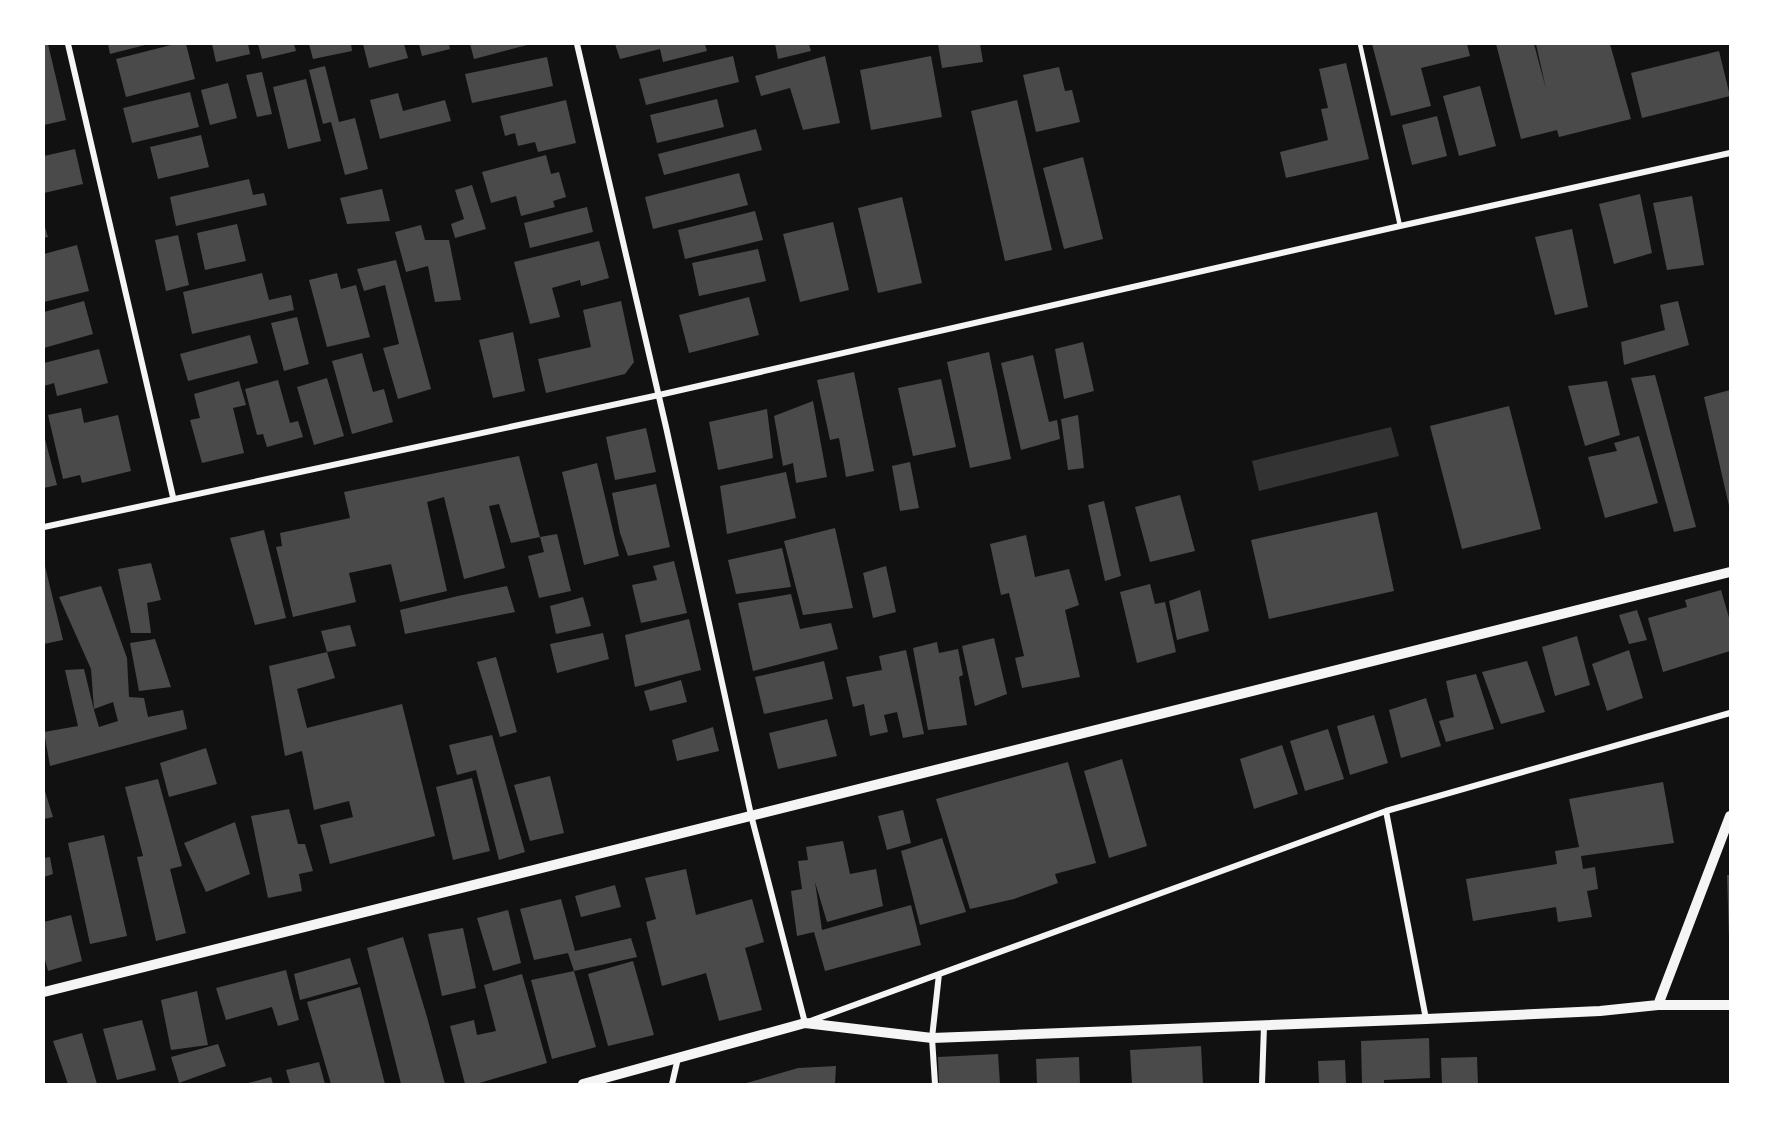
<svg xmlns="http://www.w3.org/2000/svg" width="1774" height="1128" font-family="Barlow,sans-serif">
  <rect width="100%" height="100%" fill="#111"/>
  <!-- water -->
  <path fill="#333" d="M1391 427 1399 456 1259 491 1252 461Z"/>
  <!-- building -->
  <path fill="#4a4a4a" d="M44 44H48L66 120 44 125Z
    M108 44H149L110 54Z
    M175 44H186L195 79 126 97 116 59Z
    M212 44H248L250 54 216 62Z
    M258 44H294L296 51 262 59Z
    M309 44H351L352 51 313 59Z
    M363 44H404L408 58 369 68Z
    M419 44H449L450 49 422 56Z
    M470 44H531L474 59Z
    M615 44H705L707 51 663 62 660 49 620 59Z
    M775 44H809L811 51 778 59Z
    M938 44H980L983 62 942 68Z
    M1372 44H1467L1470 56 1421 68 1431 106 1391 116Z
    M1496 44H1534L1546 89 1536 44H1610L1631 119 1559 137 1557 130 1521 139Z
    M1719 51 1730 96 1642 118 1631 73Z
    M733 56 739 82 646 105 639 79Z
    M825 56 840 123 803 130 790 88 761 96 755 76Z
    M931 56 942 117 871 130 860 70Z
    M547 57 553 86 472 103 465 74Z
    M1346 63 1369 159 1286 178 1280 152 1328 140 1321 109 1328 108 1319 69Z
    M325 66 339 122 355 118 368 169 345 175 331 122 323 124 309 70Z
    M1059 67 1065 91 1072 90 1080 122 1036 132 1023 75Z
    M262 72 272 114 257 117 246 75Z
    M306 79 321 141 288 149 273 87Z
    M228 83 237 118 210 125 201 90Z
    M1480 86 1496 146 1459 156 1443 96Z
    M190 92 199 127 132 143 123 108Z
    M398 93 403 111 445 100 451 121 380 139 370 100Z
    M717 99 724 127 657 143 650 115Z
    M566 100 576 143 538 152 535 142 518 146 515 133 505 136 500 116Z
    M1017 100 1052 250 1005 261 971 111Z
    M1437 116 1447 156 1412 165 1402 125Z
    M756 129 762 150 664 175 658 154Z
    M201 135 209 167 158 179 150 147Z
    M75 149 83 184 44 193V156Z
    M546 155 551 174 559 172 566 197 553 201 555 207 521 216 516 196 491 203 482 172Z
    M1083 157 1103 239 1064 249 1043 168Z
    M739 173 748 205 653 229 645 197Z
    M249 179 253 195 264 193 267 205 176 226 170 197Z
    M472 185 486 229 455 238 451 224 464 219 455 190Z
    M382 189 390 221 347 224 340 198Z
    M1640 194 1652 253 1614 264 1599 204Z
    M1692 196 1704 265 1667 270 1653 203Z
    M902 197 922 283 878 293 858 208Z
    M587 207 593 232 530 248 524 223Z
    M755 211 763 240 685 259 678 230Z
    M833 222 849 290 800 302 783 234Z
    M44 224 48 237 44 238Z
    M237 224 246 261 205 270 197 233Z
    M421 225 425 240H449L461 300 435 302 428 266 406 272 395 232Z
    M1572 229 1588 307 1555 315 1535 237Z
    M178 235 189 285 166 291 155 240Z
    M599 241 609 278 581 286 580 280 552 288 560 317 530 324 514 262Z
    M77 245 89 291 44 302V254Z
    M758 249 766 281 699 296 692 263Z
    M396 260 431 389 398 399 383 348 399 344 385 285 364 291 357 269Z
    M262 273 269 300 291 295 294 310 192 334 183 292Z
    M337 273 341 289 356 285 370 337 327 347 309 280Z
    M749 297 759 335 689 353 679 315Z
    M84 301 93 334 44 348V312Z
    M621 301 634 362 625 374 546 393 538 359 591 347 583 310Z
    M1678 301 1689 345 1624 365 1621 342 1665 330 1660 305Z
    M297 317 309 364 284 371 271 323Z
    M513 332 525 391 493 398 479 340Z
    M250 335 258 363 188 381 180 354Z
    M1083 342 1094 391 1064 399 1055 349Z
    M99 349 108 383 57 396 54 383 44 386V363Z
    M989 352 1011 459 970 468 947 362Z
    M362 353 373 392 384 389 393 422 352 434 332 361Z
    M1033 355 1049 422 1057 420 1060 439 1021 450 1001 363Z
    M854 372 874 471 846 477 839 438 830 440 817 380Z
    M1655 375 1696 527 1674 532 1631 378Z
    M327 378 344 436 314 445 297 387Z
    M941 379 956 447 913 456 898 388Z
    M278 380 290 423 298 421 303 437 267 447 263 434 257 435 245 389Z
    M239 381 246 405 233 408 244 453 202 463 190 420 200 418 194 394Z
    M1607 381 1620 435 1585 446 1568 386Z
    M1730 390V510L1704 397Z
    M813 401 827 477 796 483 793 463 783 466 774 416Z
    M1509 406 1541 529 1462 549 1430 426Z
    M81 408 84 423 118 415 131 471 82 483 80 475 63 479 48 415Z
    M767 409 773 458 718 470 709 422Z
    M1078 415 1084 468 1068 470 1061 419Z
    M646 428 656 472 615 480 606 437Z
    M44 435 57 485 44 488Z
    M1639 436 1658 503 1605 518 1588 457 1617 451 1614 443Z
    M519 456 540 537 511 543 499 504 489 506 505 568 464 579 444 497 427 502 447 591 400 602 391 564 349 573 356 602 293 617 276 547 282 546 280 533 350 518 344 492Z
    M910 462 919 508 900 511 892 466Z
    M597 463 619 556 584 565 562 472Z
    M786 472 796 518 727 534 720 486Z
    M656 484 670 547 628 556 620 533 612 493Z
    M1180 495 1195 551 1150 562 1135 507Z
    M1104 501 1121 576 1105 581 1088 505Z
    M1377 512 1394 591 1269 619 1251 540Z
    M835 528 853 608 803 615 784 541Z
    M264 530 286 618 255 625 230 538Z
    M557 534 571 591 539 598 528 556 544 552 540 537Z
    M1026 535 1035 577 1069 569 1079 605 1065 610 1080 677 1022 688 1015 658 1024 656 1009 593 1001 595 990 544Z
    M782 548 791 587 736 594 728 560Z
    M674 561 687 613 641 623 632 585 657 580 653 566Z
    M44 562 63 640 44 644Z
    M151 563 161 600 147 603 151 633H131L118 569Z
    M886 566 896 612 873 618 863 573Z
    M1150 584 1155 604 1165 602 1176 652 1137 663 1120 592Z
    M101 586 127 658 129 697 144 698 148 717 183 710 187 729 50 766 44 732 78 726 65 670 84 669 94 710 99 727 118 721 113 702 94 709 91 669 59 597Z
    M507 586 515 612 405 634 400 610 458 596Z
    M1200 590 1209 631 1177 640 1169 601Z
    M1721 590 1730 621V651L1663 672 1648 618 1687 607 1685 600Z
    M791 594 800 629 831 623 838 649 753 671 738 603Z
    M583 597 591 626 556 634 550 606Z
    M1637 610 1647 640 1629 644 1619 615Z
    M689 619 701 670 635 687 625 635Z
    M350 625 356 646 327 652 335 678 297 689 307 728 402 704 435 836 330 864 320 825 353 817 349 801 314 810 302 751 285 756 269 666 327 652 321 631Z
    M603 633 609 659 557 673 550 644Z
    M1577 636 1590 685 1555 696 1542 647Z
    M994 638 1007 694 975 706 962 646Z
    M155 639 171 687 139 691 130 643Z
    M937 642 939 653 958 649 963 675 959 677 967 725 928 730 913 648Z
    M906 650 924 734 903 738 897 712 884 715 888 732 870 736 864 704 853 707 846 677 882 670 879 656Z
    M1629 650 1643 698 1607 711 1592 664Z
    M496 657 517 732 500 737 477 662Z
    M824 661 833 699 764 714 755 677Z
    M1527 661 1545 712 1501 724 1482 672Z
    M1476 674 1494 729 1446 742 1439 721 1454 717 1446 681Z
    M681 680 687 702 650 711 644 691Z
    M1426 698 1441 746 1401 758 1389 710Z
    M1374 715 1388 763 1350 775 1337 726Z
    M827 719 837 756 778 769 769 733Z
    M713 727 719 751 677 761 672 740Z
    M1328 729 1344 779 1305 791 1290 741Z
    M492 735 525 852 499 860 476 770 457 775 449 745Z
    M1282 745 1298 794 1254 809 1240 759Z
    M206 748 217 784 169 797 160 763Z
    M1122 759 1147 846 1109 858 1084 771Z
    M1068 762 1096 863 1055 874 1058 883 1014 899 970 909 936 799Z
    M550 776 564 833 530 841 514 785Z
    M472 778 490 851 453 860 436 787Z
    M158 779 182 866 170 869 186 933 156 941 137 857 143 856 125 787Z
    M1663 782 1674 843 1581 856 1583 869 1595 867 1598 889 1587 891 1592 917 1558 922 1556 907 1473 921 1466 879 1557 864 1555 851 1579 847 1569 799Z
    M44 788 53 817 44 819Z
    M289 809 298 844H305L313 871 299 874 302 891 268 898 251 816Z
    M903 810 911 843 887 850 878 816Z
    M235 822 250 874 206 892 184 843Z
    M104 835 127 936 90 944 68 843Z
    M942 838 966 912 920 925 901 851Z
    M843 841 850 874 876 869 883 906 827 922 815 882 822 930 911 905 921 945 825 971 814 932 797 936 791 891 802 889 798 861 808 860 806 847Z
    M50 857 53 874 44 877V858Z
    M686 869 696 915 752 899 764 942 745 948 762 1010 719 1021 706 973 662 986 646 922 656 919 645 878Z
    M1727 875H1730V938H1729Z
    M615 885 621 907 581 917 575 896Z
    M561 899 575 951 631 938 637 957 574 971 568 953 534 960 520 909Z
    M508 910 521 963 493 971 477 918Z
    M71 915 82 961 48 971 44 956V922Z
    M463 928 476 988 442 996 428 934Z
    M403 937 427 1017 445 1084H401L367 948Z
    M350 958 358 984 300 1000 294 974Z
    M633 961 654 1035 608 1046 588 974Z
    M286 970 299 1020 278 1026 272 1007 226 1020 216 988Z
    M574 971 596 1047 552 1059 531 980Z
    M522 974 547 1063 476 1084H465L450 1026 474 1020 477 1035 496 1031 484 985Z
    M360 987 385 1084H331L307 1002Z
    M197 991 208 1045 171 1050 161 1000Z
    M142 1020 156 1070 117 1080 103 1029Z
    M82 1033 97 1084H68L53 1041Z
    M1429 1038 1430 1078 1384 1080V1084H1362L1361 1041Z
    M218 1044 226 1066 179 1083 171 1057Z
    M1201 1046 1203 1084H1132L1130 1050Z
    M998 1054 1000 1084H939L938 1057Z
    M1079 1057 1080 1084H1037L1036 1059Z
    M1477 1057 1478 1084H1442L1441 1058Z
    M1345 1060 1346 1084H1319L1318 1061Z
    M319 1062 325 1084H290L286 1070Z
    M836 1066 835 1084H743L798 1068Z
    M271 1077 273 1084H244Z"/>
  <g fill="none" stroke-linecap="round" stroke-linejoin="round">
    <!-- service -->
    <path stroke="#f5f5f5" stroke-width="4.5" d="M1360 44 1400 226"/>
    <!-- minor -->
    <path stroke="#f5f5f5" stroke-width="6" d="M68 44 173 497
      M577 44 666 427 751 815 805 1023 1386 811 1730 713
      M44 527 659 395 1400 226 1730 153
      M1386 811 1426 1019
      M672 1084 678 1058
      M935 1084 932 1038 939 974
      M1262 1084 1264 1026"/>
    <!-- tertiary -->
    <path stroke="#f5f5f5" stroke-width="10" d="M44 992 1730 572
      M1658 1005 1730 816
      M583 1084 805 1023 932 1038 1426 1019 1600 1011 1658 1005H1730"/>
  </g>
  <!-- border -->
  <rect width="1774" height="1128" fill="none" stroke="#ffffff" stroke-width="90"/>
</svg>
